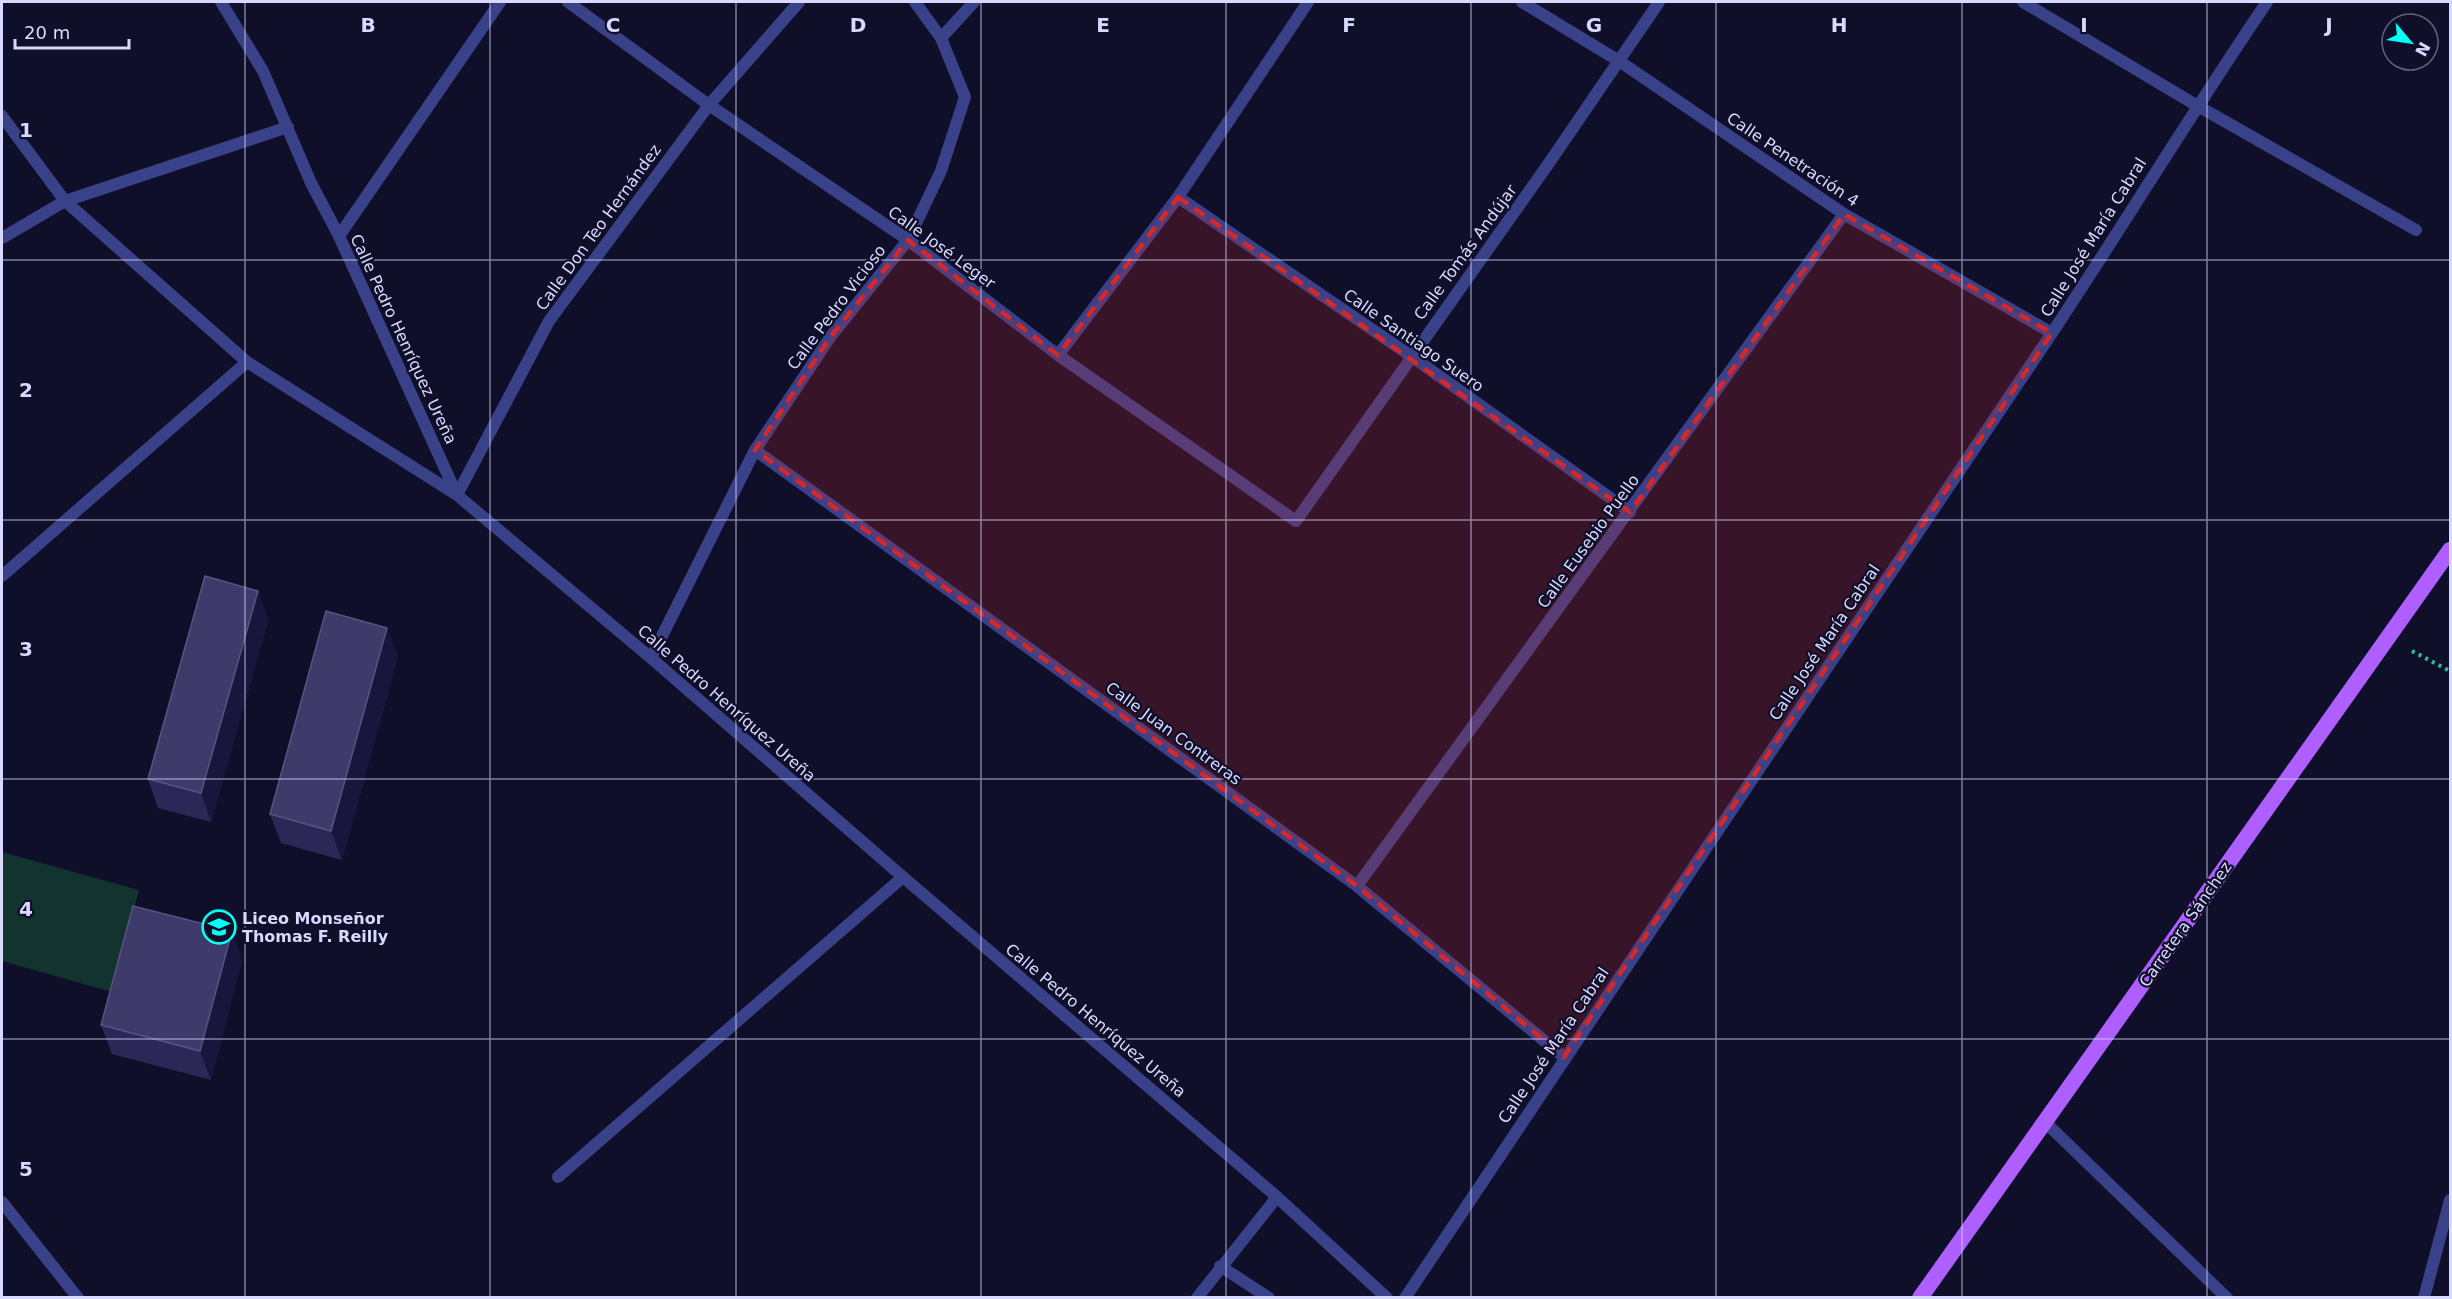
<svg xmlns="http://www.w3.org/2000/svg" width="2452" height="1299" font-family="'DejaVu Sans',sans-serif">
  <rect width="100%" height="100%" fill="#100f29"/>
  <!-- green -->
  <path fill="#12332e" d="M2 852 139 890 112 992 2 961Z"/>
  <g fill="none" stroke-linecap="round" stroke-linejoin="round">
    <!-- path -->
    <path stroke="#2dbea1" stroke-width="4" stroke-dasharray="3 4.5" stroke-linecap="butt" d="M2412 651 2450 671"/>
    <!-- service -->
    <path stroke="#394189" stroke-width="12" d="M558 1177 903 877
      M1220 1266 1269 1298
      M1197 1298 1277 1197"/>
    <!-- minor -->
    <path stroke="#394189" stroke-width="12" d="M221 2 263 71 311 183 339 236 457 495 651 658 903 877 1277 1197 1387 1298
      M568 2 709 105 908 240 1058 355 1296 521 1549 163 1659 2
      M1522 2 1619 61 1844 214 2052 333
      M2023 2 2196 105 2416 230
      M941 38 974 2
      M2 116 65 201 247 362 457 495 549 321 709 105 799 2
      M1178 197 1411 356 1630 512
      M339 236 500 2
      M2 238 65 201 288 127
      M1058 355 1178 197 1308 2
      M755 450 1357 886 1564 1057
      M2 576 247 362
      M651 658 755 450 831 336 908 240 941 171 965 97 941 38 915 2
      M1357 886 1844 214
      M2044 1121 2227 1298
      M2 1202 78 1298
      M1405 1298C1618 975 1836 658 2050 336 2123 226 2192 112 2267 2
      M2424 1298 2450 1200"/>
    <!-- primary -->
    <path stroke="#ad5fff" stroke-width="16" d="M1920 1298 2450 550"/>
  </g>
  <!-- wall -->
  <path fill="#2b2858" d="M258 591 268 620 211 822 158 808 148 779Z
    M398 656 342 860 281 843 270 814Z
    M242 960 211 1080 112 1054 101 1025Z"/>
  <!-- shaded-wall -->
  <path fill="#18163d" d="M258 591 268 620 211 822 201 793Z
    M387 628 398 656 342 860 331 831Z
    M232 931 242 960 211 1080 200 1051Z"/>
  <!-- building -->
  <path fill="#3e3b6a" stroke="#565481" stroke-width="1.5" d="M205 576 258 591 201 793 148 779Z
    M326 611 387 628 331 831 270 814Z
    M133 906 232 931 200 1051 101 1025Z"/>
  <!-- marked area -->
  <path fill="#d62828" fill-opacity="0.2" stroke="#d62828" stroke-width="4.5" stroke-dasharray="12 8" stroke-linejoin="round" d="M1178 197 1630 512 1844 214 2052 333 1564 1057 1357 886 755 450 831 336 908 240 1058 355Z"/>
  <!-- grid -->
  <path fill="none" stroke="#d8d9ff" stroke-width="1.5" stroke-opacity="0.55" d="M245 2V1298M490 2V1298M736 2V1298M981 2V1298M1226 2V1298M1471 2V1298M1716 2V1298M1962 2V1298M2207 2V1298M2 260H2450M2 520H2450M2 779H2450M2 1039H2450"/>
  <!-- icons -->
  <defs>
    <symbol id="school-ring" viewBox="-11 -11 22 22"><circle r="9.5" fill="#100f29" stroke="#04fff5" stroke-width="1.5"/><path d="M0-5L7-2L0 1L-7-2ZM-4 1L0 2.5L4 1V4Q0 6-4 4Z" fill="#04fff5"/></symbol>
  </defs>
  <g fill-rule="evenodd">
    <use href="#school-ring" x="200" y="908" width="38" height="38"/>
  </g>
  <g text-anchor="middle" stroke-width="4.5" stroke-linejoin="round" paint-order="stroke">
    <!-- street labels -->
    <g font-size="16" fill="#d8d9ff" stroke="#100f29">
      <text transform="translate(1793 159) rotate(34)" y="6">Calle Penetración 4</text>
      <text transform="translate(598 227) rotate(-54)" y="6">Calle Don Teo Hernández</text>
      <text transform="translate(2093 237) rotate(-58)" y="6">Calle José María Cabral</text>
      <text transform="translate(942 247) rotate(36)" y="6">Calle José Leger</text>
      <text transform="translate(1465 252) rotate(-54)" y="6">Calle Tomás Andújar</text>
      <text transform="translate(836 307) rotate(-53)" y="6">Calle Pedro Vicioso</text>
      <text transform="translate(404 339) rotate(65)" y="6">Calle Pedro Henríquez Ureña</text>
      <text transform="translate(1414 340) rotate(35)" y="6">Calle Santiago Suero</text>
      <text transform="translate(1588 541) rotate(-54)" y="6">Calle Eusebio Puello</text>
      <text transform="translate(1824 642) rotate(-56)" y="6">Calle José María Cabral</text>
      <text transform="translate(727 703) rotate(41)" y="6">Calle Pedro Henríquez Ureña</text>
      <text transform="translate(1174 733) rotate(36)" y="6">Calle Juan Contreras</text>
      <text transform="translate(2185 924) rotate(-55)" y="6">Carretera Sánchez</text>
      <text transform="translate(1096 1020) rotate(40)" y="6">Calle Pedro Henríquez Ureña</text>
      <text transform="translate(1553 1045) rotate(-56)" y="6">Calle José María Cabral</text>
    </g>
    <!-- poi labels -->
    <g font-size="16" font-weight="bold" fill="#d8d9ff" stroke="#100f29" text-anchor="start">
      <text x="242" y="924">Liceo Monseñor<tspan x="242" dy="18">Thomas F. Reilly</tspan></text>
    </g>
  </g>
  <g font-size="20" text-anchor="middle" font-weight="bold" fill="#d8d9ff" stroke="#100f29" stroke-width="4.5" stroke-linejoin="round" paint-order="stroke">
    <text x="368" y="32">B</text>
    <text x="613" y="32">C</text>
    <text x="858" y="32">D</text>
    <text x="1103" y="32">E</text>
    <text x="1349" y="32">F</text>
    <text x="1594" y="32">G</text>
    <text x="1839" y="32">H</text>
    <text x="2084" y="32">I</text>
    <text x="2329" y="32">J</text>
    <text x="26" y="137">1</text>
    <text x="26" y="397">2</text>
    <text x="26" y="656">3</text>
    <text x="26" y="916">4</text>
    <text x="26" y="1176">5</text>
  </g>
  <!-- border -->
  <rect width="2452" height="1299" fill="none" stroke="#d8d9ff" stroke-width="6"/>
  <!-- north arrow -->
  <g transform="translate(2410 42) rotate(119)"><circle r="28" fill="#100f29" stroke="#60607f" stroke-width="1.5"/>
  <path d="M0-4.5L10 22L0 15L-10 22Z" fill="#04fff5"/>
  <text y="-9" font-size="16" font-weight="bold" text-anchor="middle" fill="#d8d9ff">N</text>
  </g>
  <!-- scale -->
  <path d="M15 39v9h114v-9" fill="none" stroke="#d8d9ff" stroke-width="3"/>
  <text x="24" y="39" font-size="18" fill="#d8d9ff" stroke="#100f29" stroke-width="4.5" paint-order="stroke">20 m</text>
</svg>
